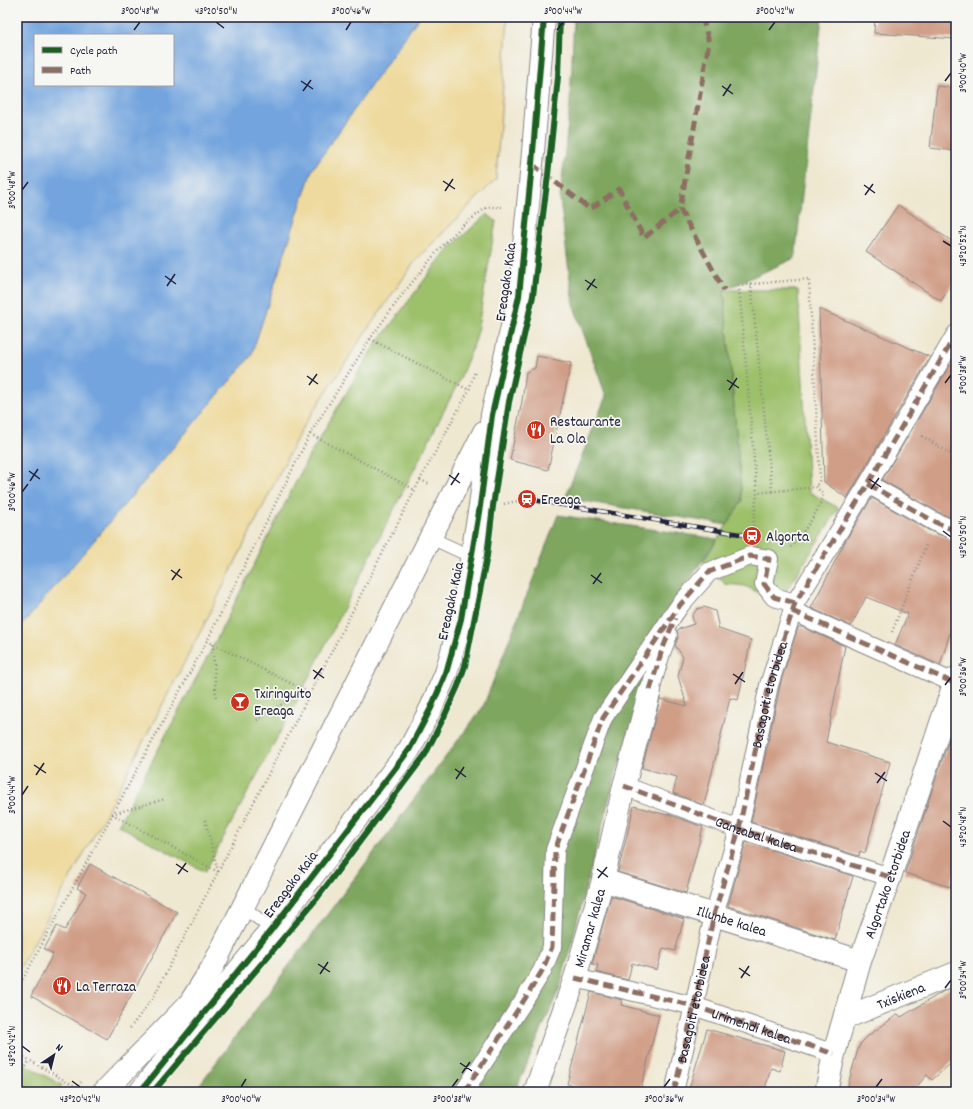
<svg xmlns="http://www.w3.org/2000/svg" width="973" height="1109" font-family="Dekko,sans-serif">
  <rect width="100%" height="100%" fill="#f6f6f2"/>
  <filter id="ink" filterUnits="userSpaceOnUse"><feTurbulence type="fractalNoise" baseFrequency=".025" numOctaves="2"/><feDisplacementMap in="SourceGraphic" scale="8" xChannelSelector="R" yChannelSelector="G"/><feConvolveMatrix kernelMatrix="1 2 1 2 8 2 1 2 1" color-interpolation-filters="sRGB"/></filter>
  <filter id="wash" filterUnits="userSpaceOnUse"><feTurbulence type="fractalNoise" baseFrequency=".012" numOctaves="4" result="noise"/><feDisplacementMap in="SourceGraphic" scale="16" xChannelSelector="R" yChannelSelector="G"/><feGaussianBlur stdDeviation="0.9" result="paint"/><feColorMatrix in="noise" values="0 0 0 0 0 0 0 0 0 0 0 0 0 0 0 0 0 1.4 0 .05"/><feComposite in="paint" operator="in"/></filter>
  <g filter="url(#wash)">
    <rect width="100%" height="100%" fill="#efe8d1"/>
    <!-- green -->
    <path fill="#9dc06a" stroke="#607152" d="M487 214 496 221 476 339 459 381 298 699 205 872 118 825 210 652 309 456 371 351 446 251Z
      M724 290H798L809 492 839 508 774 610 759 593 745 586 725 584 703 562 742 501Z
      M17 1060 62 1085 58 1092H17Z"/>
    <!-- forest -->
    <path fill="#7ea65e" stroke="#50644c" d="M574 17H822L795 258 724 290 742 501 727 525 565 498 606 396 573 304 560 199 570 103Z
      M558 515 717 539 670 608 615 777 560 987 515 1092H194L483 707Z"/>
    <!-- sand -->
    <path fill="#eeda9e" stroke="#887e6c" d="M419 17H508L496 179 416 260 365 333 301 430 208 617 102 821 17 973V631L251 356 312 170Z"/>
    <!-- water -->
    <path fill="#73a4de" stroke="#4a638c" fill-rule="evenodd" d="M17 17H419L312 170 251 356 17 631ZM35 35H173V85H35Z"/>
    <g id="blocks">
      <!-- building -->
      <path fill="#d09e87" d="M875 17H956V39L874 33Z
        M937 86 956 88V151L930 148Z
        M898 205 956 244V278L941 301 866 252Z
        M819 309 930 357 847 498 824 482Z
        M537 356 571 363 548 470 510 460 522 401 526 372 535 368Z
        M950 365 956 368V520L940 513 882 480Z
        M872 498 930 531 956 541V613L940 665 895 645 908 614 866 597 851 626 811 608 847 538Z
        M704 607 715 611 719 629 751 640 738 700 730 698 704 805 673 793 677 777 642 768 660 699 687 706 678 676 683 657 675 645 678 638 677 631 679 629 694 624 692 616 697 609Z
        M798 627H802L845 646 826 742 890 762 865 853 860 851 859 856 751 822 781 681Z
        M956 718V869L950 887 905 873Z
        M634 806 667 815 668 814 703 827 686 893 618 872Z
        M746 842 853 876 835 940 728 906Z
        M90 864 177 912 107 1039 31 996 53 954 44 949 57 926 65 930 86 893 77 888Z
        M611 896 684 919 675 951 663 948 657 970 632 963 628 980 596 972 598 965 592 964Z
        M956 986V1059L932 1080 927 1075 912 1092H846L858 1049 861 1043 868 1036 898 1014 901 1017 944 991Z
        M591 992 622 1000 621 1005 659 1015 640 1092H596L567 1084Z
        M707 1029 785 1051 780 1071 771 1068 764 1092H688Z"/>
    </g>
  </g>
  <g filter="url(#ink)">
    <use href="#blocks" fill-opacity="0" stroke="#888586" stroke-width="1"/>
    <g fill="none" stroke-linecap="round" stroke-linejoin="round">
      <defs>
        <path id="service" d="M431 538 472 557
          M243 907 272 929"/>
        <g id="pedestrian">
          <path d="M868 484 935 522 956 531"/>
          <path d="M792 611 954 683"/>
          <path d="M650 690 661 653 668 635"/>
          <path id="s1" d="M624 786 739 829 890 877"/>
          <path d="M575 978 694 1006 834 1054"/>
          <path d="M464 1092 528 994 542 971 552 947 555 850 603 718 680 605 709 572 750 556 769 559 764 584 774 597 795 603"/>
          <path id="s2" d="M674 1092 694 1006 714 915 739 829 769 685 795 603 868 484 956 334"/>
        </g>
        <g id="minor">
          <path id="s3" d="M603 880 860 961"/>
          <path id="s4" d="M845 1018 956 973"/>
          <path d="M104 1092 190 1003 212 968 484 432"/>
          <path d="M140 1092 272 929 409 750 431 708 446 673 461 619 480 506 492 415 519 296 532 164 544 17"/>
          <path id="s5" d="M535 1092 575 978 603 880 624 786 650 690"/>
        </g>
        <g id="tertiary">
          <path id="s6" d="M826 1092 834 1054 860 961 890 877 956 678"/>
        </g>
      </defs>
      <!-- service casing -->
      <use href="#service" stroke="#888586" stroke-width="14"/>
      <!-- pedestrian casing -->
      <use href="#pedestrian" stroke="#888586" stroke-width="20"/>
      <!-- minor casing -->
      <use href="#minor" stroke="#888586" stroke-width="24"/>
      <!-- tertiary casing -->
      <use href="#tertiary" stroke="#888586" stroke-width="24"/>
      <!-- path -->
      <path stroke="#888586" stroke-width="2.5" stroke-dasharray="1 3" stroke-linecap="butt" d="M751 284 739 286 757 493
        M370 339 469 390
        M310 434 415 490
        M922 436 956 457
        M420 480 430 484
        M772 491 751 284 809 279 820 479 816 487
        M504 504 527 499
        M752 534 757 493 816 487 823 494C820 512 801 535 789 549
        M802 534 809 539
        M892 632 927 543
        M207 641 310 693
        M213 644 216 699
        M257 720 304 690
        M112 814 218 872
        M112 814 165 799
        M205 820 218 871
        M17 990 207 641 310 434 370 339 402 295 440 248 461 227 487 207H503
        M130 1028 153 998 420 480 469 390 475 371
        M17 1053 76 1087
        M17 1080 30 1060
        M73 1092 81 1082"/>
      <!-- service -->
      <use href="#service" stroke="#fff" stroke-width="12"/>
      <!-- pedestrian -->
      <use href="#pedestrian" stroke="#fff" stroke-width="18"/>
      <!-- minor -->
      <use href="#minor" stroke="#fff" stroke-width="22"/>
      <!-- tertiary -->
      <use href="#tertiary" stroke="#fff" stroke-width="22"/>
      <defs>
        <path id="rail" d="M527 499 752 536"/>
      </defs>
      <!-- rail casing -->
      <use href="#rail" stroke="#22223b" stroke-width="4.5"/>
      <!-- rail -->
      <use href="#rail" stroke="#f6f6f2" stroke-width="3" stroke-dasharray="9" stroke-linecap="butt"/>
      <!-- quiet -->
      <g stroke="#8d6e63" stroke-width="5" stroke-dasharray="10 5" stroke-linecap="butt">
        <path d="M702 17 709 42 680 209 724 290"/>
        <path d="M532 164 590 209 619 189 644 238 680 209"/>
        <path d="M868 484 935 522 956 531"/>
        <path d="M792 611 954 683"/>
        <path d="M650 690 661 653 675 618"/>
        <path d="M624 786 739 829 890 877"/>
        <path id="s7" d="M575 978 694 1006 834 1054"/>
        <path d="M464 1092 528 994 542 971 552 947 555 850 603 718 680 605 709 572 750 556 769 559 764 584 774 597 795 603"/>
        <path d="M674 1092 694 1006 714 915 739 829 769 685 795 603 868 484 956 334"/>
      </g>
      <defs>
        <path id="cycleway" d="M140 1092 272 929 409 750 431 708 446 673 461 619 480 506 492 415 519 296 532 164 544 17
          M153 1092 318 897 425 755 444 717 458 686 465 666 487 556 493 506 509 402 533 296 548 175 558 77 560 17"/>
      </defs>
      <!-- cycleway casing -->
      <use href="#cycleway" stroke="#f6f6f2" stroke-width="8"/>
      <!-- cycleway -->
      <use href="#cycleway" stroke="#1b5e20" stroke-width="6"/>
    </g>
  </g>
  <!-- ticks -->
  <path fill="none" stroke="#22223b" stroke-width="1.5" d="M216 22 224 28M134 30 140 22M346 30 351 22M557 30 563 22M769 30 775 22M301 81 313 89M945 81 951 73M722 86 733 94M303 91 311 80M723 96 731 84M443 181 455 189M864 185 875 193M22 190 28 182M445 191 453 179M865 195 873 184M943 241 951 246M165 276 176 284M585 280 597 288M167 286 175 274M587 290 595 279M307 376 318 384M727 380 739 388M945 383 951 375M309 385 317 374M729 390 737 378M29 471 40 479M449 475 460 483M869 479 881 487M30 481 38 469M451 485 459 473M871 489 879 478M22 492 28 484M943 531 951 537M171 570 182 578M591 575 602 583M172 580 180 569M593 584 601 573M313 670 324 678M733 674 745 682M314 679 322 668M735 684 743 672M945 685 951 677M34 765 46 773M455 769 466 777M875 773 887 781M36 775 44 763M456 779 464 767M877 783 885 772M22 795 28 786M943 821 951 827M176 864 188 872M597 869 608 877M178 874 186 863M598 878 607 867M318 964 330 972M739 968 750 976M320 974 328 962M741 978 749 966M945 988 951 980M22 1046 30 1052M460 1063 472 1071M462 1073 470 1062M72 1081 80 1087M241 1087 246 1079M452 1087 458 1079M664 1087 670 1079M876 1087 882 1079"/>
  <!-- icons -->
  <defs>
    <symbol id="restaurant-disc" viewBox="-11 -11 22 22"><circle r="9.5" fill="#c8321e" stroke="#f6f6f2"/><path d="M-5-6h1v4h1v-4h1v4h1v-4h1v5L-1.5 .5V6h-2V.5L-5-1ZM5-6V6H3V1.5H1.5Q1.5-4 5-6Z" fill="#fff"/></symbol>
    <symbol id="station-disc" viewBox="-11 -11 22 22"><circle r="9.5" fill="#c8321e" stroke="#f6f6f2"/><path d="M-3-6H3Q5-6 5-4V2Q5 4 3 4L4.5 6H3L1.5 4h-3L-3 6H-4.5L-3 4Q-5 4-5 2V-4Q-5-6-3-6ZM-3.5-4v3h7v-3ZM-3.5 1v1.5H-2V1ZM2 1v1.5H3.5V1Z" fill="#fff"/></symbol>
    <symbol id="bar-disc" viewBox="-11 -11 22 22"><circle r="9.5" fill="#c8321e" stroke="#f6f6f2"/><path d="M-6-5H6L.8 .8V4.5H3.5V6h-7V4.5H-.8V.8Z" fill="#fff"/></symbol>
  </defs>
  <g fill-rule="evenodd">
    <use href="#restaurant-disc" x="525" y="419" width="22" height="22"/>
    <use href="#station-disc" x="516" y="488" width="22" height="22"/>
    <use href="#station-disc" x="741" y="525" width="22" height="22"/>
    <use href="#bar-disc" x="229" y="691" width="22" height="22"/>
    <use href="#restaurant-disc" x="51" y="975" width="22" height="22"/>
  </g>
  <g text-anchor="middle" stroke-width="3.5" stroke-linejoin="round" paint-order="stroke">
    <!-- street labels -->
    <g font-size="15" fill="#22223b" stroke="#f6f6f2">
      <text transform="translate(505 282) rotate(-82)" y="5">Ereagako Kaia</text>
      <text transform="translate(450 601) rotate(-78)" y="5">Ereagako Kaia</text>
      <text dy="5" stroke="none"><textPath href="#s2" startOffset="409">Basagoiti etorbidea</textPath></text>
      <text dy="5" stroke="none"><textPath href="#s1" startOffset="141">Ganzabal kalea</textPath></text>
      <text transform="translate(290 884) rotate(-53)" y="5">Ereagako Kaia</text>
      <text dy="5" stroke="none"><textPath href="#s6" startOffset="217">Algortako etorbidea</textPath></text>
      <text dy="5" stroke="none"><textPath href="#s3" startOffset="135">Illunbe kalea</textPath></text>
      <text dy="5" stroke="none"><textPath href="#s5" startOffset="173">Miramar kalea</textPath></text>
      <text dy="5" stroke="none"><textPath href="#s4" startOffset="60">Txiskiena</textPath></text>
      <text dy="5" stroke="none"><textPath href="#s2" startOffset="85">Basagoiti etorbidea</textPath></text>
      <text dy="5" stroke="none"><textPath href="#s7" startOffset="183">Urimendi kalea</textPath></text>
    </g>
    <!-- poi labels -->
    <g font-size="15" fill="#22223b" stroke="#f6f6f2" text-anchor="start">
      <text x="550" y="426">Restaurante<tspan x="550" dy="17">La Ola</tspan></text>
      <text x="541" y="504">Ereaga</text>
      <text x="766" y="541">Algorta</text>
      <text x="254" y="698">Txiringuito<tspan x="254" dy="17">Ereaga</tspan></text>
      <text x="76" y="991">La Terraza</text>
    </g>
  </g>
  <!-- margin -->
  <rect width="973" height="1109" fill="none" stroke="#f6f6f2" stroke-width="44"/>
  <!-- legend -->
  <rect x="34" y="34" width="140" height="52" fill="#f6f6f2" stroke="#a1a1a9"/>
  <rect x="42" y="47" width="20" height="6" fill="#1b5e20" stroke="#a1a1a9"/>
  <text x="70" y="54" font-size="12" fill="#22223b">Cycle path</text>
  <rect x="42" y="67" width="20" height="6" fill="#8d6e63" stroke="#a1a1a9"/>
  <text x="70" y="74" font-size="12" fill="#22223b">Path</text>
  <!-- north arrow -->
  <g transform="translate(54 1055) rotate(35)" stroke="#f6f6f2" stroke-width="3" paint-order="stroke">
  <path d="M0-3L7 15L0 10L-7 15Z" fill="#22223b"/>
  <text y="-6" font-size="11" font-weight="bold" text-anchor="middle" fill="#22223b">N</text>
  </g>
  <rect x="22" y="22" width="929" height="1065" fill="none" stroke="#22223b" stroke-width="1.5"/>
  <g font-size="10" text-anchor="middle" fill="#22223b">
    <text x="140" y="14">3°00'48"W</text>
    <text x="216" y="14">43°20'50"N</text>
    <text x="351" y="14">3°00'46"W</text>
    <text x="563" y="14">3°00'44"W</text>
    <text x="775" y="14">3°00'42"W</text>
    <text transform="translate(962 73) rotate(-90)" y="4">3°00'40"W</text>
    <text transform="translate(11 190) rotate(-90)" y="4">3°00'48"W</text>
    <text transform="translate(962 246) rotate(-90)" y="4">43°20'52"N</text>
    <text transform="translate(962 375) rotate(-90)" y="4">3°00'38"W</text>
    <text transform="translate(11 492) rotate(-90)" y="4">3°00'46"W</text>
    <text transform="translate(962 537) rotate(-90)" y="4">43°20'50"N</text>
    <text transform="translate(962 677) rotate(-90)" y="4">3°00'36"W</text>
    <text transform="translate(11 795) rotate(-90)" y="4">3°00'44"W</text>
    <text transform="translate(962 827) rotate(-90)" y="4">43°20'48"N</text>
    <text transform="translate(962 980) rotate(-90)" y="4">3°00'34"W</text>
    <text transform="translate(11 1046) rotate(-90)" y="4">43°20'42"N</text>
    <text x="80" y="1102">43°20'42"N</text>
    <text x="241" y="1102">3°00'40"W</text>
    <text x="452" y="1102">3°00'38"W</text>
    <text x="664" y="1102">3°00'36"W</text>
    <text x="876" y="1102">3°00'34"W</text>
  </g>
</svg>
